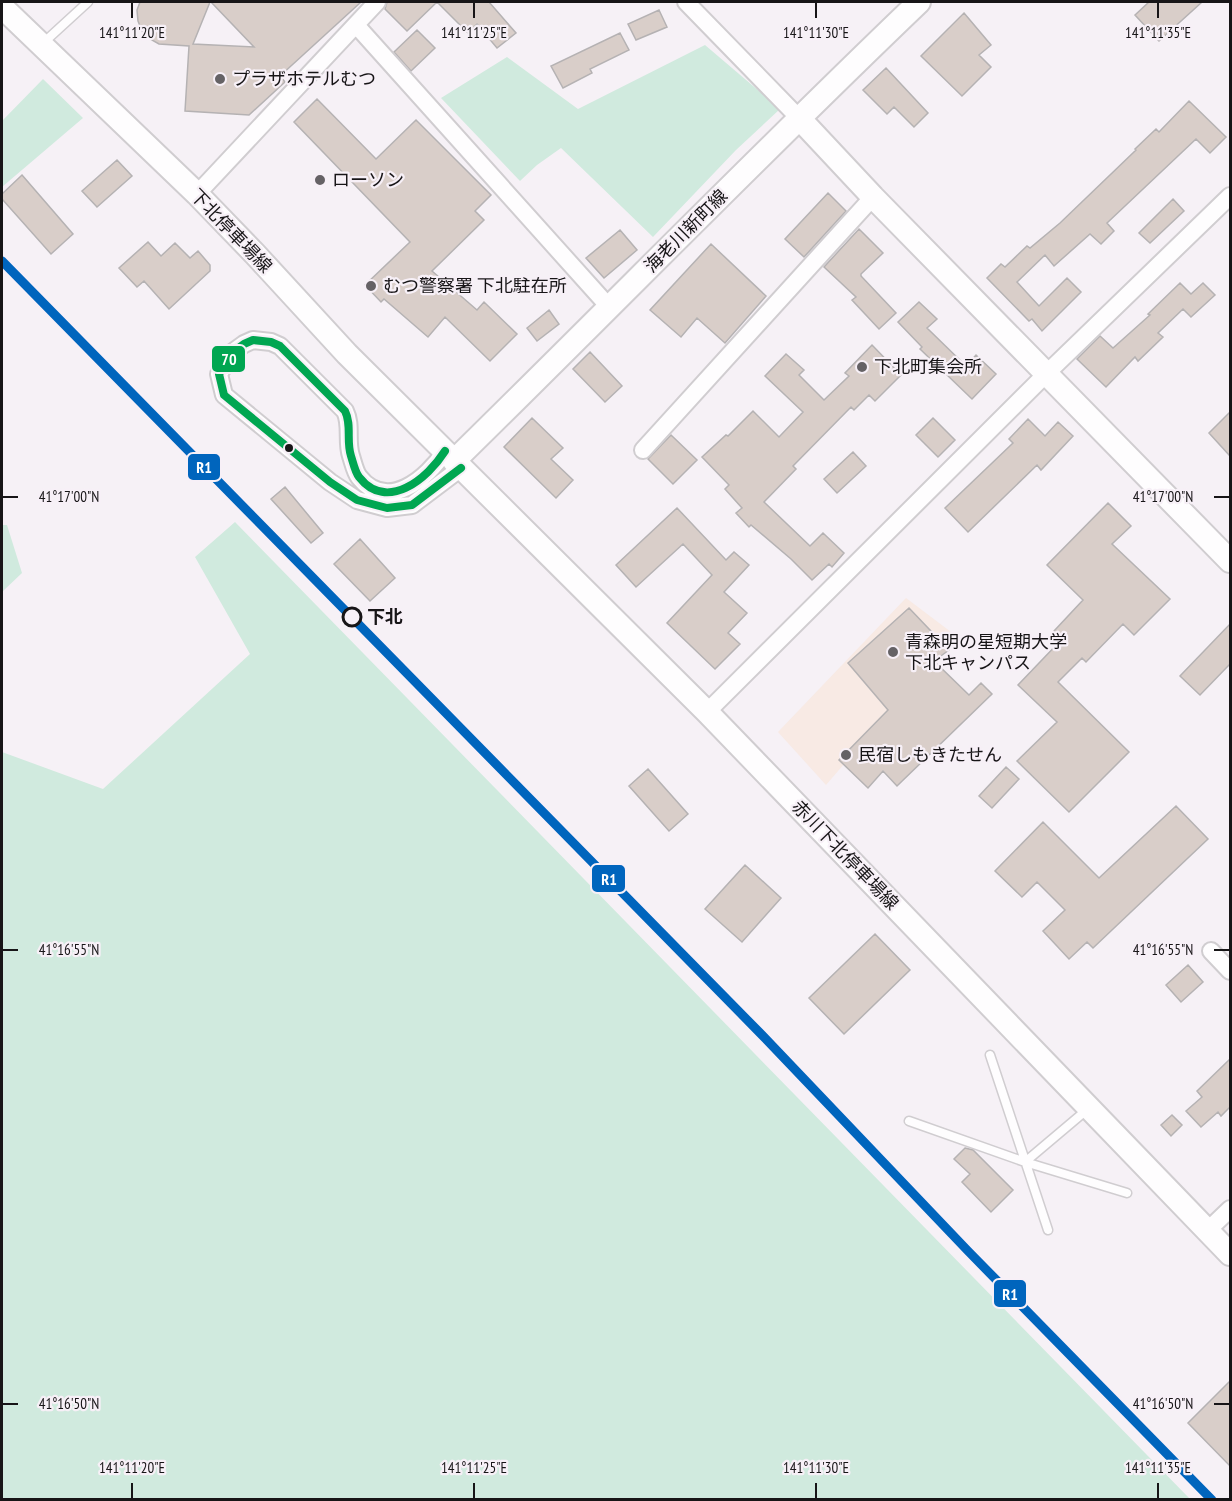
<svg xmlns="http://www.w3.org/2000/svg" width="1232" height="1501" font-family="'PT Sans Narrow','Noto Sans JP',sans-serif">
  <rect width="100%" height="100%" fill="#f6f1f6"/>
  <!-- education -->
  <path fill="#f8eae4" d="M906 598 955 635 826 785 778 732Z"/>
  <!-- green -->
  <path fill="#d0eade" d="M705 45 780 109 736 150 653 237 561 148 537 165 520 181 441 98 507 57 578 109Z
    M43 79 83 118 2 187V121Z
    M235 522 1190 1499H2V752L103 789 250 654 195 557Z
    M2 525H7L22 573 2 592Z"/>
  <!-- building -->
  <path fill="#d9cec9" stroke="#b5b2b3" stroke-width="1.5" d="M140 2H210L193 44 254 47 211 2H361L280 76 285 82 249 115 185 111 189 46 159 44 150 39 143 33 138 21 137 10Z
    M387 2H489L516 33 497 48 477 24 468 33 437 2 407 31 385 9Z
    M1149 2H1202L1159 41 1135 15Z
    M659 10 667 27 636 40 628 24Z
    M964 13 991 45 979 55 991 67 962 96 921 56Z
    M417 30 435 48 411 71 394 52Z
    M620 33 629 50 590 69 592 73 563 88 551 66Z
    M886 68 928 113 914 127 894 107 887 114 863 90Z
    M317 99 376 159 416 120 491 195 475 211 484 220 432 271 477 310 484 302 517 334 490 361 445 317 428 337 384 299 381 302 365 285 410 242 294 122Z
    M1189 101 1226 137 1210 153 1196 139 1107 223 1114 231 1101 244 1090 234 1054 266 1045 255 1017 282 1039 306 1067 278 1081 292 1042 331 1032 319 1029 321 987 278 1001 264 1005 267 1027 246 1030 248 1060 223 1136 150 1135 149 1156 129 1159 132Z
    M117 160 132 176 97 207 82 191Z
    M22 175 73 234 51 254 2 199V194Z
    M828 193 846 211 804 257 785 239Z
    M1173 199 1184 211 1150 243 1139 233Z
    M859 229 883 253 861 274V276L896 313 879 329 852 300 856 297 824 267Z
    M620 230 637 250 604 278 586 258Z
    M148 242 161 256 175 243 190 258 198 251 210 265V271L169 309 144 281 137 287 119 268Z
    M711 244 766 296 725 343 697 318 681 337 650 310Z
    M1180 283 1191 294 1203 283 1215 295 1191 317 1183 309 1158 333 1163 337 1138 361 1135 357 1106 387 1077 359 1100 336 1113 348 1150 315 1148 314Z
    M919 302 937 319 927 328 966 366 976 355 996 374 972 399 920 349 922 347 898 322Z
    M549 310 559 324 537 341 527 328Z
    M872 345 901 375 875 401 869 395 854 410 851 407 793 466 796 469 764 502 810 546 823 533 844 553 832 567 829 564 812 580 791 559 751 525 749 527 736 513 742 508 725 489 729 485 702 457 726 435 728 436 753 411 779 437 803 412 765 376 786 354 804 370 799 375 824 400 849 376 845 373Z
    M590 352 622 386 605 402 573 369Z
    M1230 412V456L1209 433Z
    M532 418 563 448 551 459 573 480 556 498 504 447Z
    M933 418 955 440 938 457 916 435Z
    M1028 419 1045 436 1058 422 1073 436 1041 470 1037 465 968 532 945 508 1013 443 1009 439Z
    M671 435 697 460 673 484 648 459Z
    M853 452 866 466 837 493 824 479Z
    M285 487 323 533 311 543 271 499Z
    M1108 503 1131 526 1112 544 1170 599 1134 635 1123 624 1086 662 1082 658 1058 682 1129 752 1069 812 1017 761 1057 722 1018 685 1062 639 1054 631 1083 600 1047 565Z
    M677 508 726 560 734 552 749 565 724 592 747 613 728 633 740 644 715 669 667 623 712 575 683 544 636 587 616 565Z
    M360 539 395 578 370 601 334 564Z
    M909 608 949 650 934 661 969 695 981 683 992 694 897 786 883 771 868 788 839 760 888 710 848 663Z
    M1230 624V664L1200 695 1180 676Z
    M1006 767 1019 779 992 808 979 796Z
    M648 769 688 814 669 831 629 786Z
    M1176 806 1208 839 1093 948 1087 942 1069 959 1043 931 1065 910 1037 882 1022 897 995 871 1043 822 1099 878Z
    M745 865 781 898 742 942 705 909Z
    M875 934 910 970 844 1034 809 998Z
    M1188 965 1203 982 1181 1002 1166 985Z
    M1230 1059V1107L1221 1116 1218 1112 1201 1127 1186 1111 1202 1097 1197 1091Z
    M1172 1115 1182 1125 1171 1136 1161 1125Z
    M965 1148 973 1150 1013 1190 991 1212 962 1182 970 1174 954 1159Z
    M1230 1381V1466L1188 1423Z"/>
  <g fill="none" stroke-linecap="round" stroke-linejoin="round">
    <defs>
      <path id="lane" d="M41 45 88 2
        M990 1055 1048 1230
        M909 1121 1025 1162 1127 1193
        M1025 1162 1089 1108"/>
      <path id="street" d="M686 2 799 118
        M356 25 610 308
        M197 194 377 2
        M643 450 873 197
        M445 451C428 478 387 513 359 477 355 472 353 462 351 456 346 441 352 425 345 411L280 346 271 342 253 340 244 344 233 352 219 374 224 395 330 482 357 500 387 508 412 505 461 468
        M707 712 1046 374 1230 196
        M1211 951 1230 971
        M1207 1231 1230 1209"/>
      <path id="secondary" d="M2 7 197 194 255 254 347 354 707 712 1230 1254
        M799 118 873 197 1230 561
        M454 461C610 308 762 152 919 2"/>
    </defs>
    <!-- lane casing -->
    <use href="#lane" stroke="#d0cdd0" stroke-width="11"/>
    <!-- street casing -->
    <use href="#street" stroke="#d0cdd0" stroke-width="20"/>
    <!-- secondary casing -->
    <use href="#secondary" stroke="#d0cdd0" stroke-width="26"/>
    <!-- lane -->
    <use href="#lane" stroke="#fefdfe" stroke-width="8"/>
    <!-- street -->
    <use href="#street" stroke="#fefdfe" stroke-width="16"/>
    <!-- secondary -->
    <use href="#secondary" stroke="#fefdfe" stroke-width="22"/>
    <defs>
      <path id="bus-1" d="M445 451C428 478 387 513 359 477 355 472 353 462 351 456 346 441 352 425 345 411L280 346 271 342 253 340 244 344 233 352 219 374 224 395 330 482 357 500 387 508 412 505 461 468"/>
    </defs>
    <!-- bus-1 casing -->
    <use href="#bus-1" stroke="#f7f0f7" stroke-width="12"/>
    <!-- bus-1 -->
    <use href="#bus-1" stroke="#00a651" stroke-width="8"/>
    <defs>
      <path id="rail-1" d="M2 261 762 1035 968 1251 1212 1500"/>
    </defs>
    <!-- rail-1 casing -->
    <use href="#rail-1" stroke="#f7f0f7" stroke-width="14"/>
    <!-- rail-1 -->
    <use href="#rail-1" stroke="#0065bd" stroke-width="9"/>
  </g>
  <!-- ticks -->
  <path fill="none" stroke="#171517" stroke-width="2" d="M132 3V18M474 3V18M816 3V18M1158 3V18M3 497H18M1214 497H1229M3 950H18M1214 950H1229M3 1404H18M1214 1404H1229M132 1483V1498M474 1483V1498M816 1483V1498M1158 1483V1498"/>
  <!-- markers -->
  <g fill="#656265" stroke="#f7f0f7" stroke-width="2">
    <circle cx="220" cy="79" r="6"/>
    <circle cx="320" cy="180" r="6"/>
    <circle cx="371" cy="286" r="6"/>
    <circle cx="862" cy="367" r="6"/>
    <circle cx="893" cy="652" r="6"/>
    <circle cx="846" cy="755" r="6"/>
  </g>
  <circle fill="#171517" stroke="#f7f0f7" stroke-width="2" cx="289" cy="448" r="5"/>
  <circle fill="#f7f0f7" stroke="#171517" stroke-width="3" cx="352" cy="617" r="9"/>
  <g text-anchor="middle" stroke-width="4.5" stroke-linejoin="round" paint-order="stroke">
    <!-- poi labels -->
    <g font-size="18" fill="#171517" stroke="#f7f0f7" text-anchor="start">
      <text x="232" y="85">プラザホテルむつ</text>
      <text x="332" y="186">ローソン</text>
      <text x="383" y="292">むつ警察署 下北駐在所</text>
      <text x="874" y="373">下北町集会所</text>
      <text x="905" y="648">青森明の星短期大学<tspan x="905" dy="21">下北キャンパス</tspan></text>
      <text x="858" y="761">民宿しもきたせん</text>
    </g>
    <!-- street labels -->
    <g font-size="18" fill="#171517" stroke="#f7f0f7">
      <text transform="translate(231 231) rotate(46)" y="6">下北停車場線</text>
      <text transform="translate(686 231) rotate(-45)" y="6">海老川新町線</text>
      <text transform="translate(845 855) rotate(46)" y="6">赤川下北停車場線</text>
    </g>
    <!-- stop labels -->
    <g font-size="18" font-weight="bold" fill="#171517" stroke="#f7f0f7" text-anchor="start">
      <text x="367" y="623">下北</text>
    </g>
  </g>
  <g font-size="15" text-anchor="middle" fill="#171517" stroke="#f7f0f7" stroke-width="4.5" stroke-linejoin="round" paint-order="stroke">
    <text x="132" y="38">141°11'20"E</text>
    <text x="474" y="38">141°11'25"E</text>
    <text x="816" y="38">141°11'30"E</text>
    <text x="1158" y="38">141°11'35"E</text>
    <text x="69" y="502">41°17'00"N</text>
    <text x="1163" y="502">41°17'00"N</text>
    <text x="69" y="955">41°16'55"N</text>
    <text x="1163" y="955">41°16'55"N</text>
    <text x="69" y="1409">41°16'50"N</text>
    <text x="1163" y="1409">41°16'50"N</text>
    <text x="132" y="1473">141°11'20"E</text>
    <text x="474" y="1473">141°11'25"E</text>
    <text x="816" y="1473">141°11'30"E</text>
    <text x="1158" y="1473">141°11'35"E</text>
  </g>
  <g stroke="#f7f0f7" stroke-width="2">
    <rect x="211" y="345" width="35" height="28" rx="6" fill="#00a651"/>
    <rect x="187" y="453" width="34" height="28" rx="6" fill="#0065bd"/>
    <rect x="591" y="864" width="35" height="29" rx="6" fill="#0065bd"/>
    <rect x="993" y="1279" width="34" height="29" rx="6" fill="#0065bd"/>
  </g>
  <g font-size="16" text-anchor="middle" font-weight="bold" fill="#fff">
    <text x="229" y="365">70</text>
    <text x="204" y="473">R1</text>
    <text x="609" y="885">R1</text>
    <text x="1010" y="1300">R1</text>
  </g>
  <!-- border -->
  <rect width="1232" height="1501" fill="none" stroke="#171517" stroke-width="6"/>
</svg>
